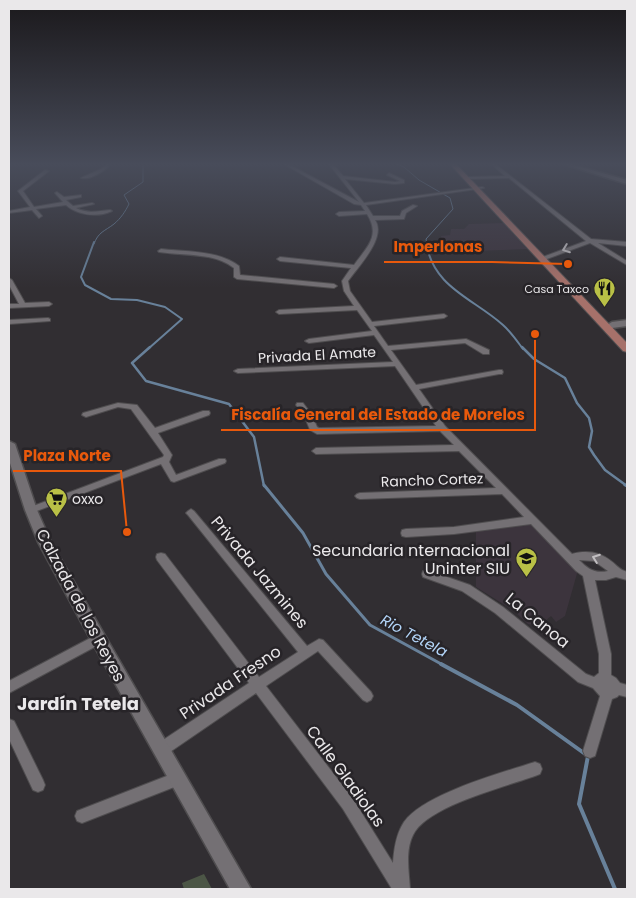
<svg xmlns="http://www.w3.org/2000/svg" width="636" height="898" font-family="Poppins,sans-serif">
  <rect width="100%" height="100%" fill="#312e32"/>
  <!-- built -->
  <path fill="#3c343d" d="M504 223 527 249 449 252 442 243 441 236 450 235 451 229H464L469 224Z
    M528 522 543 533 578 570 565 616 556 622 551 616 539 626 528 624 513 610 476 587V526Z"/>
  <!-- green -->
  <path fill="#4c5646" d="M204 874 212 889H184L182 883Z"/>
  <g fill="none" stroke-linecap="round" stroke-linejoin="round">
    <!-- stream-far4 -->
    <path stroke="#68819a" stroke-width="1" d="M394 163 404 167 419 180 450 198 453 209 426 239 427 244
      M94 244C98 232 105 231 114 224 121 218 125 212 129 204L124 195 143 182V163"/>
    <!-- stream-far3 -->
    <path stroke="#68819a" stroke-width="2" d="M94 242 81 277 85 285 111 299 137 300 165 307 182 319 148 349
      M426 242C433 288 473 298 503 325 511 332 517 341 523 349"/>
    <!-- stream-far2 -->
    <path stroke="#68819a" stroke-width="2.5" d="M150 347 132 363 146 381 229 404 254 437 264 486
      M522 347 534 359 565 378 577 403 589 418 592 431 589 447 594 455 605 470 627 486"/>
    <!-- stream-far1 -->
    <path stroke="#68819a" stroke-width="3" d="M264 485 303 533 326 574 370 625 443 665
      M625 485 627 486"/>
    <!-- stream -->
    <path stroke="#68819a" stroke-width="4" d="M441 664 517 705 588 756 579 804 615 889"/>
    <defs>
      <path id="minor" d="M108 163H112C105 171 91 180 81 178L101 169Z
        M282 163H286L359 202 328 163H332L343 176 395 182 400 181 387 175 389 173 404 180V183L395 184 345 179 364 203 482 187 484 188 366 205 373 216H400L402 211 413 205 417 206 406 213 404 219 375 220C387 237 358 267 348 281L350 291 372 322 444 314 447 316 444 318 374 326 388 346 466 339 489 350V354H483L465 343 391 350 416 385 499 370H502L503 372 502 374H499L419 389 445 426 572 554C586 550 600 552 611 561 618 566 618 569 627 572V580L616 577 606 580H595L611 654V675L616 678 620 683 627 685V697L619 695 617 697 612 699 595 756 590 758 585 756 583 751 600 696 593 688 578 682 495 613 462 591 423 577 422 574 423 571 427 570 470 585 503 607 586 674 594 677 599 673V654L583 576 576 571 531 524 454 534 406 537 402 536 401 533 402 530 406 529 454 527 524 517 502 494 360 499 357 498 355 496 357 494 360 493 496 488 459 451 316 454 312 451 316 448 454 445 440 431 317 434 310 430 304 415 296 405 297 403H303L312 415 317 427 319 428 436 426 395 366 238 373 234 371 238 369 393 362 374 335 309 343 305 341 309 339 372 331 357 310 279 314 276 312 279 310 354 306 344 291 342 281 351 268 280 261 277 259 280 257 354 265C367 247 381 236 367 214L339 216 336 214 339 212 365 211 361 205 354 204ZM579 560 594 561 608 571C595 574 588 569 579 560Z
        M490 163H494L591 239 627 242V246L598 243 627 261V265L590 243 544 260H540V258L586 241 509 178 467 179 465 178 467 177 505 176Z
        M45 170 49 171 23 191 34 207 63 202 55 193 57 192 64 197 81 195V197L66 200 73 206 92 203 94 204 76 208C87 214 98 211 110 210L112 211C97 218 77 215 66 205L36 209 42 216 39 218 32 210 9 213V211L30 207 18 191Z
        M161 249C186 252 218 250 239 266L240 275 334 284 337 286 334 288 237 279 234 277V268C214 252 183 256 159 252L158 251Z
        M9 278 12 280 25 303 49 302 52 304 49 306 9 308V304H19L9 285Z
        M48 318 50 319V321L9 324V320Z
        M118 403 137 405 155 428 203 411H209L210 413 209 415 158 433 172 455 169 462 176 475 219 459H225L226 461 225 463 174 482 171 481 161 464 34 512H28L26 510 28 508 163 457 164 455 131 409 118 407 86 417 82 415 83 413Z
        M191 509 194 511 307 646 319 639 323 640 371 692 373 696 371 700 367 702 363 700 318 651 266 686 353 799 393 863C394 849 396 834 404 822 424 794 501 773 535 762L540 764 542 769 540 774C510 786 427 805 413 835 405 851 409 872 410 889H392L343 809 256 693 167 754 162 756 157 754 155 749 157 744 249 683 157 560 156 557 157 554 161 553 165 554 259 677 298 652 188 515 186 513 188 511Z
        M98 634 102 635 104 639 102 643 9 693V681Z
        M9 719 14 721 43 780 45 785 43 790 38 792 33 790 9 739Z
        M177 772 182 774 184 779 182 784 82 823 77 821 75 816 77 811Z"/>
      <path id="tertiary" d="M560 163H567L627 180V184Z
        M9 441 15 444 37 510 51 542 251 889H230L93 644 38 542 25 510 9 460Z"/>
      <path id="secondary" d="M627 320V326L612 328 607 325 612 322Z"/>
      <path id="primary" d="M449 163H455L627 343V352L623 351Z"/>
    </defs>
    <!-- minor casing -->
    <use href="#minor" stroke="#4f4d4f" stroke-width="2"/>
    <!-- tertiary casing -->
    <use href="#tertiary" stroke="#4f4d4f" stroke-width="3"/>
    <!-- secondary casing -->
    <use href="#secondary" stroke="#4f4d4f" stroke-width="3"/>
    <!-- primary casing -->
    <use href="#primary" stroke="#4f4d4f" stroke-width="2"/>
    <!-- minor -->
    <use href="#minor" fill="#747074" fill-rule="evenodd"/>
    <!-- tertiary -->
    <use href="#tertiary" fill="#747074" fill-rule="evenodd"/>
    <!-- secondary -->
    <use href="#secondary" fill="#747074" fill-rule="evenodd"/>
    <!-- primary -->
    <use href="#primary" fill="#a6716a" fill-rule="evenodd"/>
  </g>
  <!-- one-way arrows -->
  <defs><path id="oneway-chevron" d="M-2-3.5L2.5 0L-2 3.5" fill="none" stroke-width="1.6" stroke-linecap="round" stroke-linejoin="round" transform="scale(1.25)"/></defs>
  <g stroke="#c1bec1">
    <use href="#oneway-chevron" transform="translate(566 249) rotate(159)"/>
    <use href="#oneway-chevron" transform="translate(596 558) rotate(-160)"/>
  </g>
  <!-- sky -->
  <linearGradient id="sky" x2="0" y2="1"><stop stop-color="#1b191c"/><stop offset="0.57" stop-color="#484c5a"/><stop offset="1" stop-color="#484c5a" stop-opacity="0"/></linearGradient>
  <rect width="636" height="288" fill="url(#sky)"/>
  <!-- icons -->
  <defs>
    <symbol id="restaurant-pin" viewBox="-11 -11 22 30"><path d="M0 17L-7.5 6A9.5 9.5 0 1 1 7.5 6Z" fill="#b9c046" stroke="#272428"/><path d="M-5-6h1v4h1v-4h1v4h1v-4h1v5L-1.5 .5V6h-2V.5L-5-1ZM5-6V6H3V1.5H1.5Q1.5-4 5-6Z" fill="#111"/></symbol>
    <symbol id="supermarket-pin" viewBox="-11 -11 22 30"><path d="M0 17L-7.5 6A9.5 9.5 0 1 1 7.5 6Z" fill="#b9c046" stroke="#272428"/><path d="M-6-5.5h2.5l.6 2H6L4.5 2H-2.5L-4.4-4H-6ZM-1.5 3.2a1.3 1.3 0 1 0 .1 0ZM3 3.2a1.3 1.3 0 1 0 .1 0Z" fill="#111"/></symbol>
    <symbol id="school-pin" viewBox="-11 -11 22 30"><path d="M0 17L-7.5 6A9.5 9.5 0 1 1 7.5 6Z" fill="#b9c046" stroke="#272428"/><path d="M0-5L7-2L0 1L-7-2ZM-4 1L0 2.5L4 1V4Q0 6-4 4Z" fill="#111"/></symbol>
  </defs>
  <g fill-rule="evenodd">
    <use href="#restaurant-pin" x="592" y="276" width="25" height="34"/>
    <use href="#supermarket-pin" x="44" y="486" width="25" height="34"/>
    <use href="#school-pin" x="514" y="546" width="25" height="34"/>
  </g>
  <g text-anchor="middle" stroke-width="5" stroke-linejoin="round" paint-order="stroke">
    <!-- far-poi labels -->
    <g font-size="11" fill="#eae8ea" stroke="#272428" text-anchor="end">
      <text x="589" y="293">Casa Taxco</text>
    </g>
    <!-- street labels -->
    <g font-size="14" fill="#eae8ea" stroke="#272428">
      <text transform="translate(317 355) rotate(-3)" y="5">Privada El Amate</text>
      <text transform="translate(432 480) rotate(-2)" y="5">Rancho Cortez</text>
    </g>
    <!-- poi labels -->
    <g font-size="14" fill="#eae8ea" stroke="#272428" text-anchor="start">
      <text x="72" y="504">oxxo</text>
    </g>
    <!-- water labels -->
    <g font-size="15" font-style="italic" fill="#b3d5f9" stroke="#272428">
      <text transform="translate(414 636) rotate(28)" y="5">Rio Tetela</text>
    </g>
    <!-- near-poi labels -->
    <g font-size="16" fill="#eae8ea" stroke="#272428" text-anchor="end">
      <text x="510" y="556">Secundaria nternacional<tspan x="510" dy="18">Uninter SIU</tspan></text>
    </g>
    <!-- near-street labels -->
    <g font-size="16" fill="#eae8ea" stroke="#272428">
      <text transform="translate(260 572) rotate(50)" y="6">Privada Jazmines</text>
      <text transform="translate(81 605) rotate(62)" y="6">Calzada de los Reyes</text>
      <text transform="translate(538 620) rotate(39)" y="6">La Canoa</text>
      <text transform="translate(230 682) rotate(-34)" y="6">Privada Fresno</text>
      <text transform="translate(346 776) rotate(54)" y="6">Calle Gladiolas</text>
    </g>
    <!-- near-neighbourhood labels -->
    <g font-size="18" font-weight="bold" fill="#eae8ea" stroke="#272428">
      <text x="78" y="710">Jardín Tetela</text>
    </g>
  </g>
  <!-- callouts -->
  <path fill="none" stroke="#e8590c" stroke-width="2" d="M568 264L492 262H384M535 334L535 430H221M127 532L121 471H13"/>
  <g fill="#e8590c" stroke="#272428" stroke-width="2">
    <circle cx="568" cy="264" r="5"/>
    <circle cx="535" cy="334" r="5"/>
    <circle cx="127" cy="532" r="5"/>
  </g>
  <g font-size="15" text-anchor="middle" font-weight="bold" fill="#e8590c" stroke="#272428" stroke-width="5" stroke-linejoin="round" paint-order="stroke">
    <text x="438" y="252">Imperlonas</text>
    <text x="378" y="420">Fiscalía General del Estado de Morelos</text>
    <text x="67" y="461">Plaza Norte</text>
  </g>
  <!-- border -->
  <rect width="636" height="898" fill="none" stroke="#eae8ea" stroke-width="20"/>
</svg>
